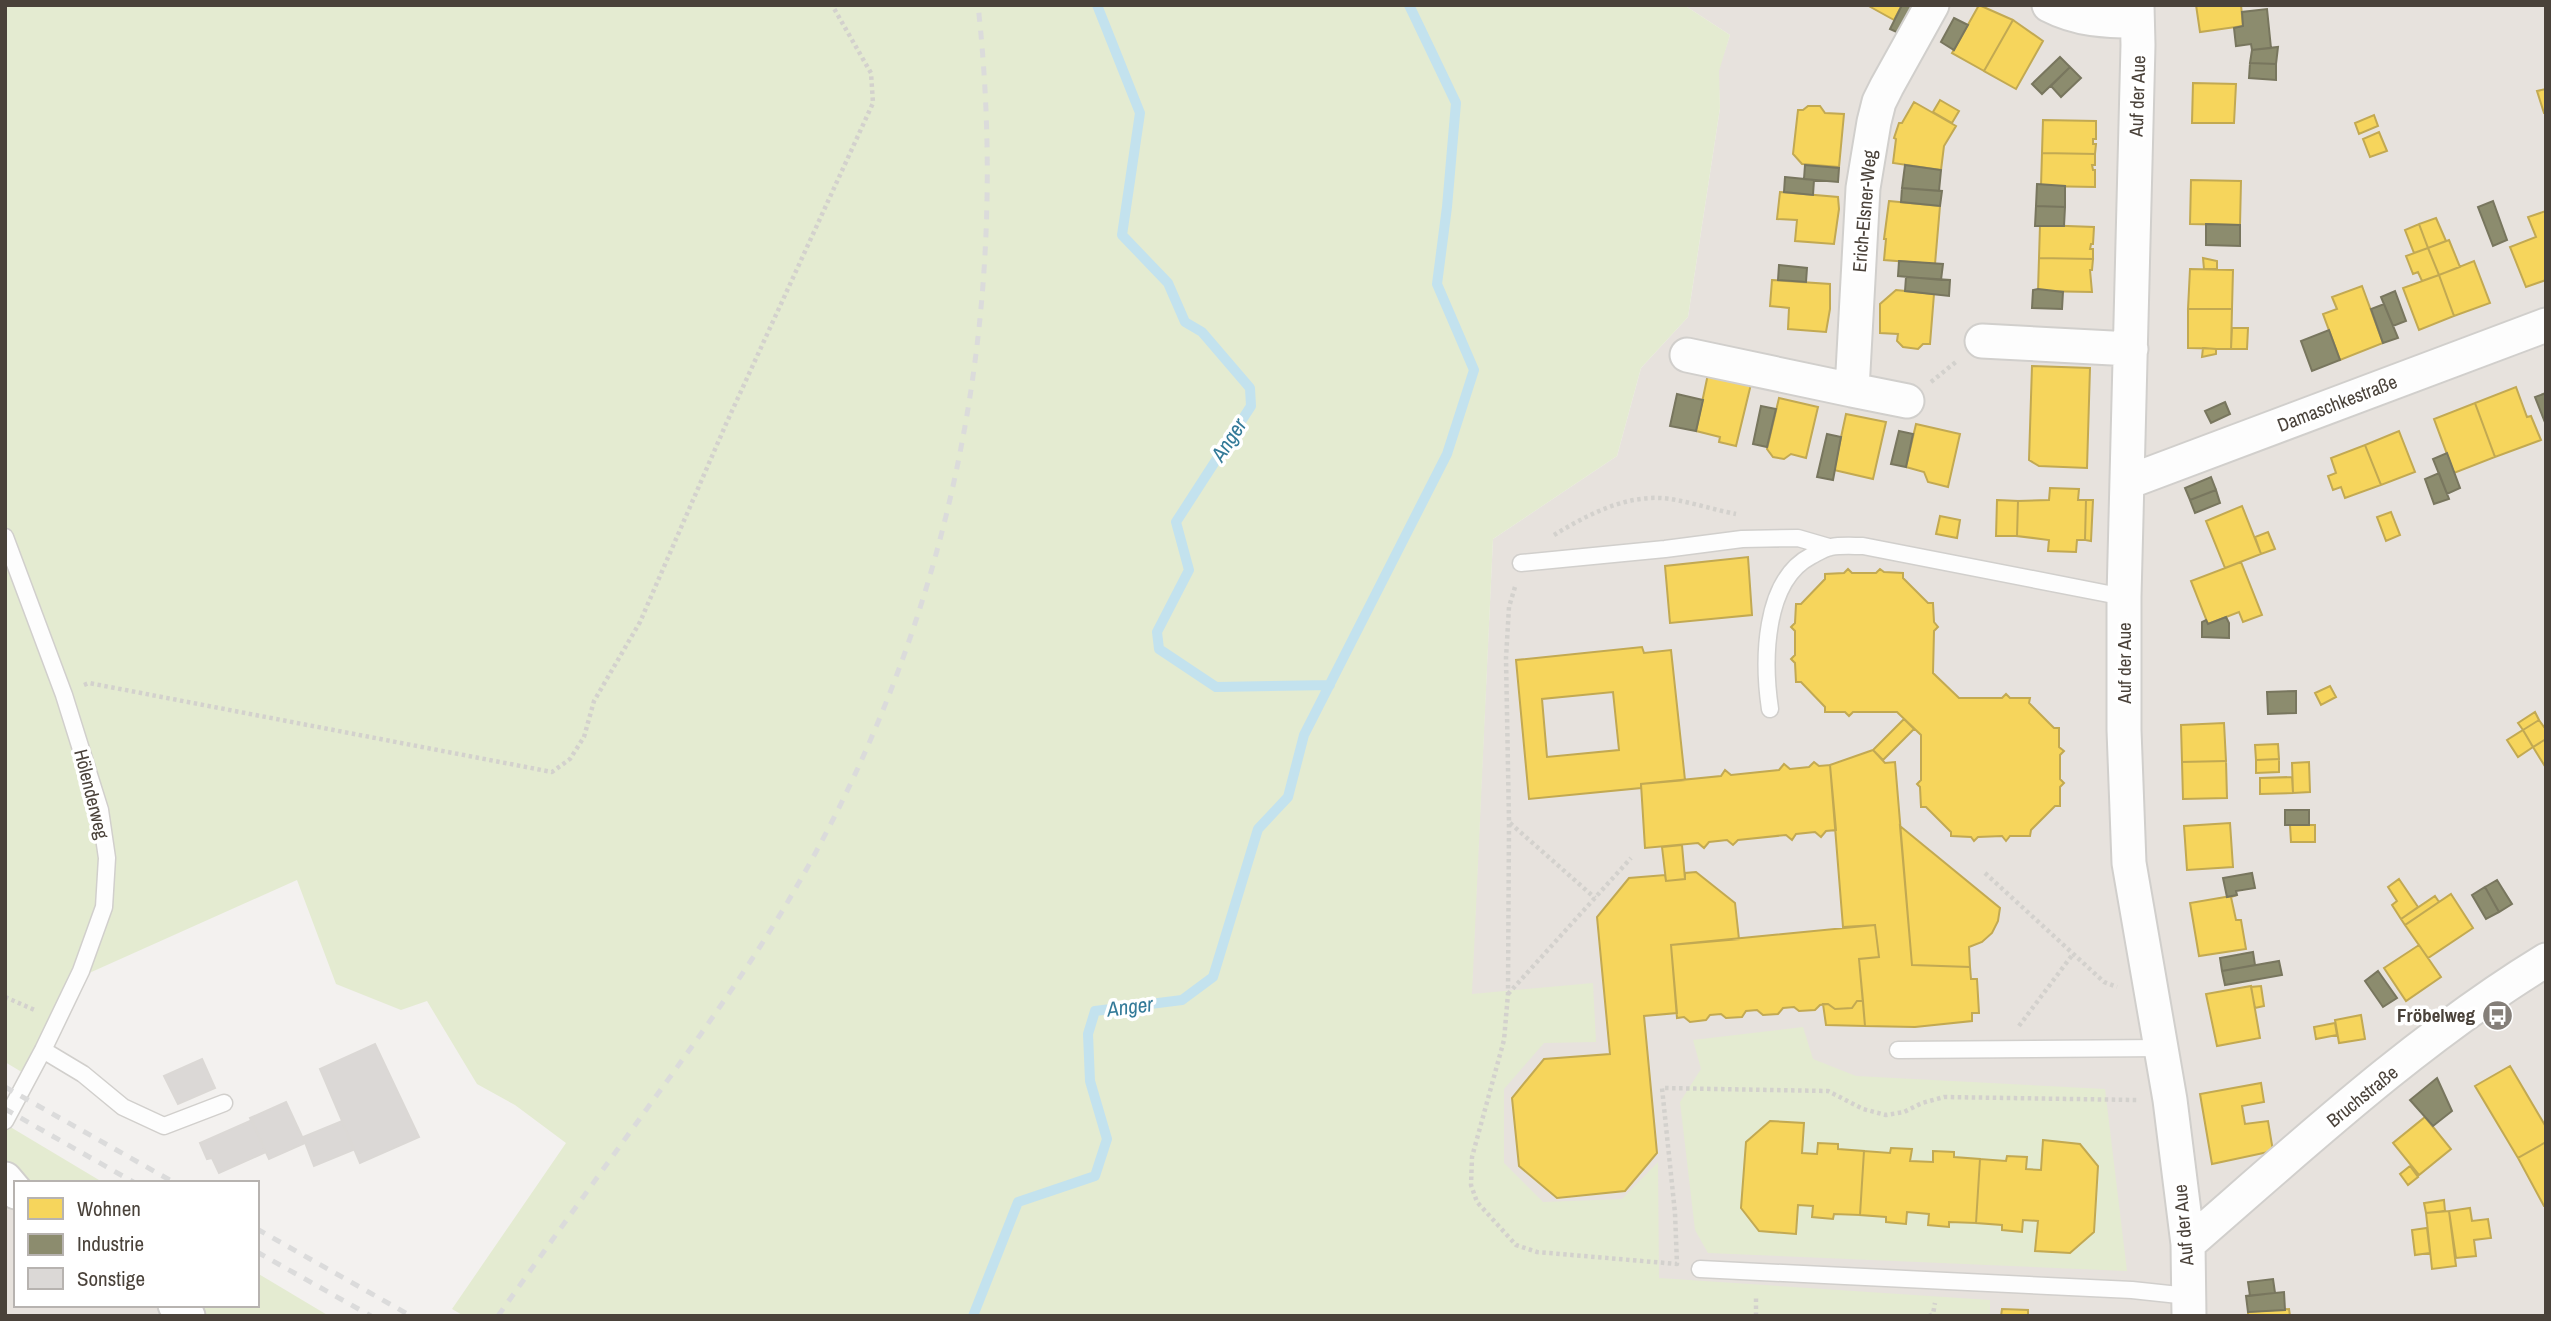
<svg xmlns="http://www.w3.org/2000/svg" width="2551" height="1321" font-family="'Archivo Narrow',sans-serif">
  <rect width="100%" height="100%" fill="#f3f1ef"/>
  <!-- residential -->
  <path fill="#e7e2dd" d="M1684 5H2546V1316H1483L1467 1086 1493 539 1617 456 1641 368 1688 317 1720 108 1718 71 1730 35Z
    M5 1183 16 1195V1305H167L180 1316H5Z"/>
  <!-- green -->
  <path fill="#e4ebd1" d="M5 5H1684L1730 35 1719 71 1720 108 1688 317 1641 368 1617 456 1493 539 1472 994 1593 983 1596 1042 1544 1043 1504 1089V1163L1543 1202 1622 1199 1658 1162 1659 1278 1990 1300V1316H464L452 1309 566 1143 515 1105 477 1084 427 1001 401 1010 336 984 297 880 87 974C94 952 103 930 107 907 120 835 90 764 70 696L62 701C76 748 102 812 102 861 102 937 58 1007 25 1074L5 1062Z
    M1803 1027 1813 1059 1856 1076 2105 1089 2127 1271 1708 1253 1695 1230 1680 1102 1701 1069 1693 1040Z
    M7 1125 104 1183H16L5 1175Z
    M257 1273 329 1316H191L178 1305H257Z"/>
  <!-- homes -->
  <path fill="#f6d55c" stroke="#c2a952" stroke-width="2" fill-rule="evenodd" d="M1867 5H1902L1894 20Z
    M1979 5 2013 20 1984 71 1952 53Z
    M2196 5H2241L2243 26 2200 32Z
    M2013 20 2043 41 2016 89 1984 71Z
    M2193 83 2236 84 2234 123H2192Z
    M2546 89V113H2544L2537 91Z
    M1940 100 1959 111 1952 123 1933 112Z
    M1914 102 1956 126 1944 146 1941 170 1893 163 1896 139 1894 138 1899 123H1902Z
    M1808 106H1820L1825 113 1844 114 1839 167 1802 164 1793 154 1798 110H1803Z
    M2374 115 2378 126 2359 134 2355 123Z
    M2043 120 2096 121V139H2093V144H2096L2095 154 2042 153Z
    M2379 132 2387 151 2370 157 2363 139Z
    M2042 153 2095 154V165H2092L2093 170H2095V187L2041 186Z
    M2191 180 2241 181 2240 225 2190 224Z
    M1780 192 1838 197 1839 209 1834 244 1795 241 1797 220 1777 219Z
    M1889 201 1940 206 1935 264 1884 260 1886 239H1884Z
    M2546 211V280L2526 287 2510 247 2536 237 2528 217Z
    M2436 218 2446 241 2428 248 2419 224Z
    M2419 224 2428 248 2414 253 2405 230Z
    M2040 225 2094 227 2093 244H2091L2090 249H2093V259L2039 258Z
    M2449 240 2460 267 2439 275 2428 248Z
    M2428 248 2439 275 2422 281 2418 272 2413 274 2406 256Z
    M2039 258 2093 259 2092 270H2090L2092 292 2038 291Z
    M2203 258 2217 261V269H2204Z
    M2474 261 2490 303 2454 316 2439 275Z
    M2190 269 2233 270 2232 309H2188Z
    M2439 275 2454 316 2419 330 2403 288Z
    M1772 280 1830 284V309L1826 332 1788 329 1789 308 1770 306Z
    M2362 286 2383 343 2340 360 2323 314 2337 309 2332 297Z
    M1896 290 1934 294 1930 344H1923L1918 349 1903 347 1897 341 1898 334 1880 333V304Z
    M2188 309H2232L2231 349 2188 348Z
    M2232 328H2248L2247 349H2231Z
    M2203 348 2216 349V354L2202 357Z
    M2032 366 2090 368 2087 468 2039 466 2029 460Z
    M1708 374 1751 384 1736 446 1719 442 1720 437 1696 431Z
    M2516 387 2527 417 2531 416 2541 440 2495 457 2475 403Z
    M1779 398 1818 407 1806 458 1791 454 1784 459 1773 457 1767 449Z
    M2475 403 2495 457 2454 473 2434 419Z
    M1846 414 1886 422 1873 479 1834 470Z
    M1916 424 1960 434 1948 487 1928 482 1924 472 1906 467Z
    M2399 431 2415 472 2381 485 2365 445Z
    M2365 445 2381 485 2345 498 2341 487 2333 490 2328 476 2336 473 2331 458Z
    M2050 488 2079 489 2078 500H2086L2085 540H2077L2076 552 2048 551 2049 540 2017 536 2018 501 2049 500Z
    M1997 500 2018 501 2017 536H1996Z
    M2086 500H2093L2091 541 2085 540Z
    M2242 506 2261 554 2225 568 2206 521Z
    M2391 512 2400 535 2386 541 2377 517Z
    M1940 516 1960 520 1957 538 1936 534Z
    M2268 532 2275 549 2261 554 2255 537Z
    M1748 557 1752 615 1670 623 1665 566Z
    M2241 562 2262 615 2243 622 2239 612 2208 624 2191 581Z
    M1848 569 1852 573H1876L1880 569 1884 572 1903 573V578L1928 603H1933L1934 622 1938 627 1934 631 1933 673 1959 698H2002L2006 694 2010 698H2030L2029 703 2054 728H2059V747L2064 751 2060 755V779L2064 783 2060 787V806H2055L2031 830 2030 836H2010L2006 841 2002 836 1978 837 1974 841 1971 837 1951 836V832L1926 807H1921L1920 787 1917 784 1921 780V735L1897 712H1853L1849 716 1845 712H1825V707L1801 682H1796L1795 663 1791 659 1795 655V631L1791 627 1795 623 1796 604H1801L1825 579V574L1844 573Z
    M1642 647 1644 653 1671 650 1685 780 1641 784V788L1529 799 1516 660ZM1613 692 1619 750 1547 757 1542 699Z
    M2330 686 2336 697 2321 705 2315 693Z
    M2535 712 2539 720 2523 730 2518 723Z
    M1904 719 1914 729 1883 760 1873 750Z
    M2539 720 2544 727 2546 726V739L2533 747 2523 730Z
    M2224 723 2226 761 2182 762 2181 725Z
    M2523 730 2533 747 2518 757 2507 740Z
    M2546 739V768L2533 747Z
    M2278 744 2279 759 2256 760 2255 745Z
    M1873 750 1885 763 1895 762 1912 965 1970 967 1971 979H1977L1979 1013H1972V1021L1915 1027 1865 1026 1859 959 1879 957 1875 925 1843 927 1830 765Z
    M2279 759V772L2256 773V760Z
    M2226 761 2227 798 2183 799 2182 762Z
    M1814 762 1819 766 1830 765 1836 830 1826 831 1821 837 1815 832 1796 834 1792 840 1786 835 1738 840 1733 845 1727 840 1709 842 1704 848 1698 843 1645 848 1641 784 1721 776 1725 770 1731 775 1779 770 1784 764 1790 769 1809 767Z
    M2309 762 2310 792 2293 793 2292 763Z
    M2292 777 2293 793 2260 794V778Z
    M2230 823 2233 867 2187 870 2184 826Z
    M2290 825H2315V842H2291Z
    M1900 826 2000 908 1998 921 1992 933 1982 942 1969 947 1970 967 1912 965Z
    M1682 845 1685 879 1666 881 1662 847Z
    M1696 872 1735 903 1739 939 1671 945 1677 1013 1644 1016 1657 1153 1625 1191 1557 1198 1519 1166 1512 1098 1544 1059 1610 1054 1597 917 1629 878 1665 875 1666 881 1685 879V873Z
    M2399 879 2418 907 2401 919 2392 905 2397 901 2388 887Z
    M2451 894 2473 928 2428 958 2405 925Z
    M2237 895 2231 897 2236 920H2241L2246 949 2199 956 2190 903Z
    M2435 896 2439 902 2405 925 2401 919Z
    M1875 925 1879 957 1859 959 1863 1001H1857L1852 1008 1835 1009 1828 1004 1820 1005 1815 1010 1799 1011 1794 1007 1783 1008 1778 1014 1763 1015 1757 1010 1746 1011 1742 1017 1726 1018 1721 1014 1710 1015 1706 1020 1690 1022 1684 1017 1677 1018 1671 945Z
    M2419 945 2441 977 2406 1001 2384 968Z
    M2251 986 2260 1038 2217 1046 2206 994Z
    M2261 986 2264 1006 2255 1008 2251 987Z
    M1857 1001H1863L1865 1026 1826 1025 1823 1004H1828L1835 1009 1852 1008Z
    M2361 1015 2365 1039 2339 1043 2335 1020Z
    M2335 1023 2337 1035 2316 1039 2314 1027Z
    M2510 1066 2546 1127V1142L2518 1158 2475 1086Z
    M2261 1083 2264 1102 2242 1106 2245 1124 2268 1121 2273 1151 2212 1164 2200 1094Z
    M2425 1117 2451 1149 2419 1175 2393 1143Z
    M1770 1121 1804 1123 1802 1153 1817 1154 1818 1143 1838 1144V1149L1864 1151 1860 1215 1834 1214 1833 1219 1812 1217 1813 1206 1798 1205 1796 1234 1759 1231 1741 1208 1746 1142Z
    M2043 1140 2080 1144 2098 1166 2094 1232 2070 1253 2035 1251 2038 1221 2023 1220 2022 1232 2002 1230V1225L1976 1223 1980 1159 2006 1161 2007 1156 2027 1157 2026 1169 2041 1170Z
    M2546 1142V1206H2544L2518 1158Z
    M1891 1148 1912 1149 1910 1161 1933 1162V1151L1954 1152V1157L1980 1159 1976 1223 1949 1222V1227L1928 1225 1929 1214 1907 1212 1906 1224 1886 1222V1217L1860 1215 1864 1151 1890 1153Z
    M2410 1166 2418 1177 2408 1185 2400 1174Z
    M2444 1200 2445 1211 2426 1213 2424 1203Z
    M2470 1208 2472 1221 2488 1219 2491 1238 2474 1240 2476 1256 2456 1258 2449 1211Z
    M2449 1211 2456 1266 2432 1269 2426 1213Z
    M2427 1228 2430 1253 2415 1255 2412 1230Z
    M2002 1309 2028 1310V1316H2001Z
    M2289 1309 2290 1316H2248V1312Z"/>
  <!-- industry -->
  <path fill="#8c8c6e" stroke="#78765e" stroke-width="2" d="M1902 5H1917L1903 35 1890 29Z
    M2267 9 2271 48 2252 50 2251 44 2236 46 2234 28 2243 26 2242 12Z
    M1954 18 1968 25 1954 50 1941 42Z
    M2278 47 2276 64 2250 63 2252 50Z
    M2060 57 2070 67 2042 94 2032 84Z
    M2250 63 2276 64V80L2249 78Z
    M2070 67 2081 78 2061 97 2051 86Z
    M1805 165 1839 168 1838 182 1804 179Z
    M1905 165 1941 170 1939 191 1902 188Z
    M1785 177 1814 180 1813 195 1784 192Z
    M2037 184 2065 186V207L2036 206Z
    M1902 188 1942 191 1940 206 1901 202Z
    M2493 201 2507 240 2493 246 2478 207Z
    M2036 206 2065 207 2064 226H2035Z
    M2206 224 2240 225V246L2206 245Z
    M1899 261 1943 264 1941 280 1898 276Z
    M1779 265 1807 268 1806 282 1778 280Z
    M1906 277 1950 280 1949 296 1905 291Z
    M2038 289 2063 292 2062 309 2032 308 2033 290Z
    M2395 291 2406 321 2393 326 2381 297Z
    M2384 304 2398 338 2383 343 2371 309Z
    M2329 330 2340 360 2312 371 2301 341Z
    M2546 393V425L2535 397Z
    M1677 394 1703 400 1696 431 1670 426Z
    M2225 402 2230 414 2211 423 2205 411Z
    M1761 406 1776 409 1767 447 1753 444Z
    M1899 431 1913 434 1906 467 1891 464Z
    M1827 434 1841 437 1833 480 1817 477Z
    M2447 453 2460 488 2447 494 2433 459Z
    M2439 473 2449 499 2434 504 2425 479Z
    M2211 477 2216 490 2190 500 2185 488Z
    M2216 490 2220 503 2195 513 2190 500Z
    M2226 617 2229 623V638L2202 637V622L2206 620 2208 624Z
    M2296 691V713L2268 714 2267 692Z
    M2285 810H2309V825H2285Z
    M2252 873 2255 888 2236 891 2237 895 2227 897 2223 878Z
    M2497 880 2512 904 2499 912 2485 887Z
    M2485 887 2499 912 2486 919 2472 895Z
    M2253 952 2255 965 2222 971 2220 958Z
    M2279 961 2282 975 2225 985 2222 971Z
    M2378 971 2397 998 2383 1007 2365 981Z
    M2437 1078 2452 1111 2433 1126 2410 1100Z
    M2273 1279 2275 1293 2250 1296 2248 1282Z
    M2284 1292 2285 1310 2248 1312 2246 1296Z"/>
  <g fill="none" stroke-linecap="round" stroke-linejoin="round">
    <!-- stream -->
    <path stroke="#c3e2ee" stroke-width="10" d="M1097 5 1140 113 1122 235 1168 283 1185 322 1202 332 1250 388 1251 406 1176 522 1189 570 1157 632 1159 649 1216 687 1330 685
      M973 1316 1018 1202 1095 1176 1107 1139 1090 1081 1088 1034 1095 1011 1182 1000 1213 977 1258 829 1288 797 1304 735 1447 454 1474 370 1437 284 1447 207 1456 103 1409 5"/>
  </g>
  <!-- building -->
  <path fill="#dbd8d6" stroke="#dbd8d5" stroke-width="2" d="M375 1044 419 1137 360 1163 320 1069Z
    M202 1059 215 1088 178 1104 164 1076Z
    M286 1102 305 1143 269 1159 250 1118Z
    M252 1120 266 1152 219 1173 212 1158 207 1159 200 1143Z
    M342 1121 353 1150 314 1166 303 1137Z"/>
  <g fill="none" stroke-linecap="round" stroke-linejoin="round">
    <defs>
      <path id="service" d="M5 537 64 695 100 810 107 858 104 907 81 971 43 1050 5 1121
        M1521 563 1665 549 1742 539 1798 538 1829 547
        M1770 709C1763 662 1763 581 1811 556 1817 553 1824 548 1831 547 1841 545 1853 546 1863 546L2124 597
        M43 1050 83 1074 123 1107 164 1126 224 1103
        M1898 1050 2162 1048
        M1700 1269 2132 1290 2188 1296"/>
      <path id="minor" d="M2049 5C2078 20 2106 21 2137 21
        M2137 5 2138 45 2124 597V730L2129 863 2170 1100 2188 1244 2189 1316
        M1982 341 2131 349
        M1687 355 1852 390
        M1907 401 1852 390 1863 188 1874 122 1879 102 1887 86 1932 5
        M2128 482 2546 325
        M5 1179 16 1192
        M2188 1244C2301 1146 2418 1038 2546 960
        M175 1305 188 1316"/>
    </defs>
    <!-- service casing -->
    <use href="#service" stroke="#d1cfcc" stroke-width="19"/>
    <!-- minor casing -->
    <use href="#minor" stroke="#d1cfcc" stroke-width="37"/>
    <!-- path -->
    <path stroke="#d3d1cd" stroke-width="4.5" stroke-dasharray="3.5 3.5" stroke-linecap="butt" d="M1931 382 1957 361
      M1554 535C1585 516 1623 496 1661 498 1681 499 1714 510 1736 514
      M1515 587 1509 607 1506 658 1509 822 1508 994 1504 1040 1472 1157 1471 1185 1477 1202 1516 1245 1537 1252 1677 1264 1675 1213 1662 1088 1828 1091 1863 1109 1886 1115 1904 1112 1922 1103 1944 1097 2137 1100
      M84 685 89 683 552 772 570 759 584 737 594 701 640 622 726 424 873 103 871 73 832 5
      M1510 823 1595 898
      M1985 873 2104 982 2117 987
      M1508 994 1631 858
      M5 997 37 1011
      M2019 1026 2073 954
      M1756 1316V1296
      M1929 1316 1933 1314 1935 1303"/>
    <!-- service -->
    <use href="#service" stroke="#fdfdfd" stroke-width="16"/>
    <!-- minor -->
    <use href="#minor" stroke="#fdfdfd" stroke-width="33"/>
    <!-- rail -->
    <path stroke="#dbdbdb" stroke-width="5" stroke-dasharray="9 9" stroke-linecap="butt" d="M5 1087 175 1183
      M5 1109 135 1183
      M257 1229 411 1316
      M257 1252 371 1316
      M498 1316C547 1247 596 1179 646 1110 694 1044 742 978 784 908 949 633 1013 322 978 5"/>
  </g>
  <!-- icons -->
  <defs>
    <symbol id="bus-disc" viewBox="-11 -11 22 22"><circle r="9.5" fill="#857f79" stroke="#fff"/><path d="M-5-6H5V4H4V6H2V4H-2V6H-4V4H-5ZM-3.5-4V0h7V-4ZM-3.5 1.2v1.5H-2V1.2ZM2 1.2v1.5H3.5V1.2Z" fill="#fff"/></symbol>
  </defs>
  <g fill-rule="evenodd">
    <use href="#bus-disc" x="2480" y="998" width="35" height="35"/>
  </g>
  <g text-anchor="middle" stroke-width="7" stroke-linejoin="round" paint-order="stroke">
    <!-- street labels -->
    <g font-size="19" fill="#4a423a" stroke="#fff">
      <text transform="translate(2137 96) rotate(-88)" y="7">Auf der Aue</text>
      <text transform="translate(1864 211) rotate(-85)" y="7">Erich-Elsner-Weg</text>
      <text transform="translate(2337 403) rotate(-21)" y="7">Damaschkestraße</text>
      <text transform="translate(2124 663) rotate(-90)" y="7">Auf der Aue</text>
      <text transform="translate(92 794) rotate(76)" y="7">Hölenderweg</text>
      <text transform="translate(2362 1096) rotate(-39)" y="7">Bruchstraße</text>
      <text transform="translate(2183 1225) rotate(-95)" y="7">Auf der Aue</text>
    </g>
    <!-- poi labels -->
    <g font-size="19" font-weight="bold" fill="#4a423a" stroke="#fff" text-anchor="end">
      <text x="2475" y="1022">Fröbelweg</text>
    </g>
    <!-- water labels -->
    <g font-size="21" font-style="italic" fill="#337a98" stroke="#fff">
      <text transform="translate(1229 440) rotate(-57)" y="7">Anger</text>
      <text transform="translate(1130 1007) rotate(-7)" y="7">Anger</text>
    </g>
  </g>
  <!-- border -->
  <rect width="2551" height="1321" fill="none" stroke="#4a423a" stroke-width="14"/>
  <!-- legend -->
  <rect x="14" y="1181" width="245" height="126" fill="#ffffff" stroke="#b7b3b0" stroke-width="2"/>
  <rect x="28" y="1198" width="35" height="21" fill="#f6d55c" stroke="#b7b3b0" stroke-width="2"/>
  <text x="77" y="1216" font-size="21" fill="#4a423a">Wohnen</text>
  <rect x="28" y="1234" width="35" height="21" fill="#8c8c6e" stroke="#b7b3b0" stroke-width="2"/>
  <text x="77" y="1251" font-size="21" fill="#4a423a">Industrie</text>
  <rect x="28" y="1268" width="35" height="21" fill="#dbd8d6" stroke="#b7b3b0" stroke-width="2"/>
  <text x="77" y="1286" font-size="21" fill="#4a423a">Sonstige</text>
</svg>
